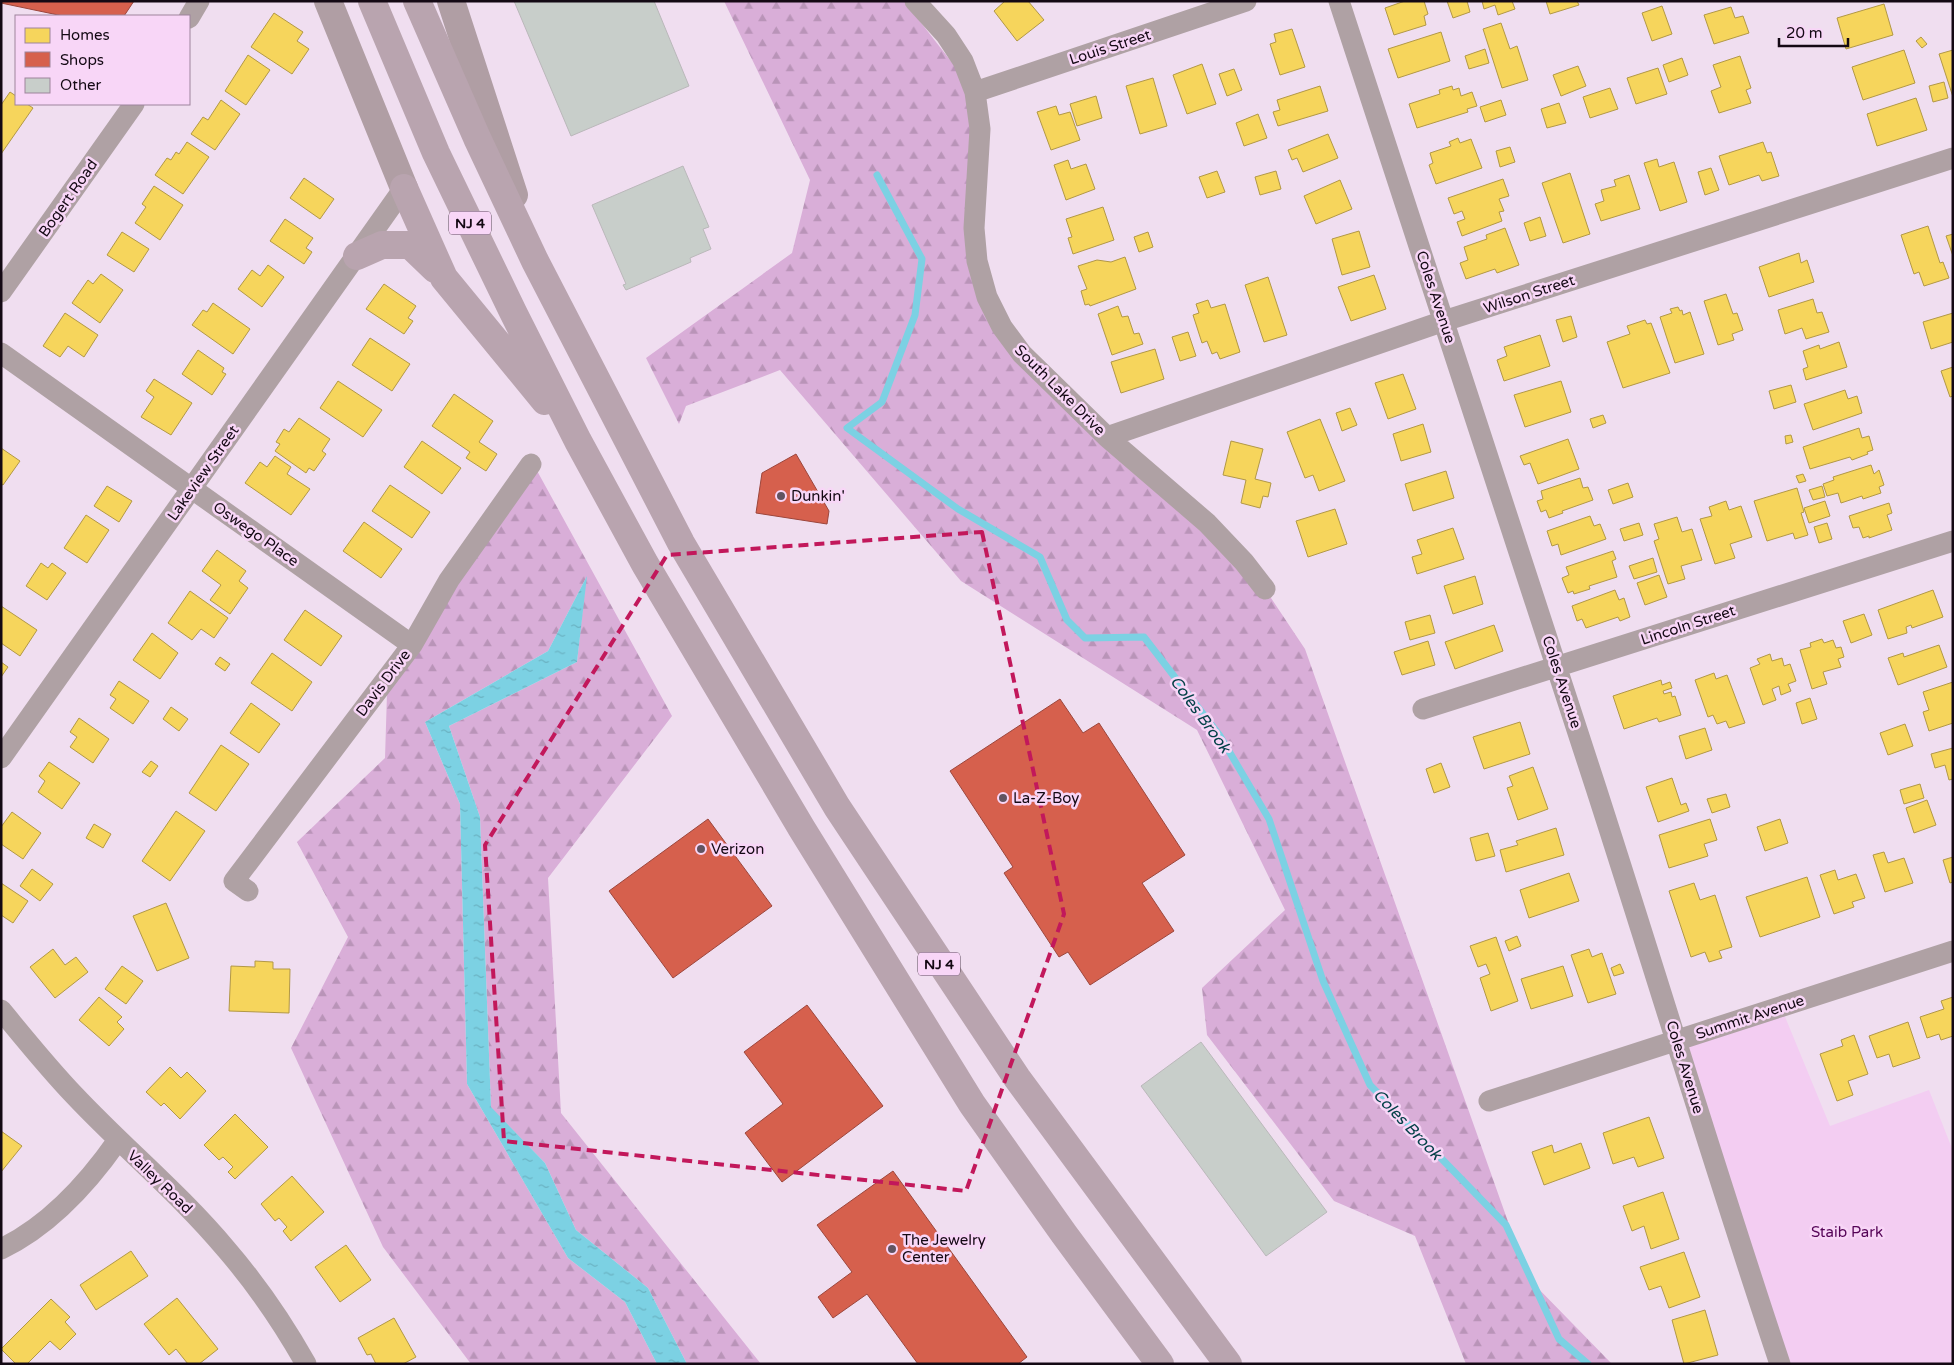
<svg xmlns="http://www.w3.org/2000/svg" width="1954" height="1365" font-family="'Varela Round',sans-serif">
  <defs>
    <pattern id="forest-firs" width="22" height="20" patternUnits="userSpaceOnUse" patternTransform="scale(1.25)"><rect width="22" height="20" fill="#d9aed8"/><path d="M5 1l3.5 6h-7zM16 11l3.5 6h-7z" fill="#b994b8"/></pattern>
    <pattern id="water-ripples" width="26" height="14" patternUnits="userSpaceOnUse" patternTransform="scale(1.25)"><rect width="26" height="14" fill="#7cd1e3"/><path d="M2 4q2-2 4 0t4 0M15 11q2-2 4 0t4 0" fill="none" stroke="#6ab2c2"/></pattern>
  </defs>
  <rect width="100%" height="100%" fill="#f0def0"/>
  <!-- forest -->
  <path fill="url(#forest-firs)" d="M724 1H904L975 92 987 297 1022 354 1265 589 1305 649 1528 1278 1612 1364H1466L1415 1236 1334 1201 1207 1035 1202 988 1285 910 1197 730 961 581 780 370 686 406 679 424 646 358 792 253 810 180Z
    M530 458 672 716 548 878 561 1113 761 1364H687L648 1288 576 1230 545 1163 491 1108 480 817 449 726 577 662 586 578 548 651 425 722 460 804 467 1084 568 1258 625 1302 657 1364H471L383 1247 291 1048 348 937 297 842 385 758 388 661Z"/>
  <!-- park -->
  <path fill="#f3cdf2" d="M1781 1007 1830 1126 1929 1090 1953 1151V1364H1781L1677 1040Z"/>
  <!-- water -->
  <path fill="url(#water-ripples)" d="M587 576 577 662 449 726 480 817 491 1107 545 1163 576 1230 648 1288 687 1364H657L625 1302 568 1258 467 1084 460 804 425 722 548 651Z"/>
  <!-- homes -->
  <path fill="#f6d55c" stroke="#b29846" d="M1005 1H1028L1044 20 1017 41 994 11Z
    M1405 1H1424L1428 14 1424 16 1426 25 1394 35 1385 8Z
    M1447 1H1467L1470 12 1453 18Z
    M1482 1H1512L1515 9 1498 15 1495 5 1484 9Z
    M1546 1H1577L1579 5 1550 14Z
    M1884 4 1893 35 1846 49 1837 18Z
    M1662 6 1672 34 1652 41 1642 13Z
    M1731 7 1735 18 1743 16 1749 33 1714 44 1704 15Z
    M274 13 303 32 297 41 309 49 292 74 251 47Z
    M1501 23 1510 49 1517 46 1528 80 1502 88 1483 29Z
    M1292 29 1305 67 1280 75 1270 44 1276 42 1274 34Z
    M1441 32 1450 61 1398 78 1388 49Z
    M1921 37 1927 44 1922 48 1916 41Z
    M1485 49 1489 63 1469 69 1465 56Z
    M1904 50 1915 83 1863 100 1852 67Z
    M1953 50V97L1939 54Z
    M248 55 270 70 246 105 225 91Z
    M1740 56 1751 88 1746 90 1751 103 1719 113 1711 91 1721 87 1713 65Z
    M1682 58 1688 75 1669 82 1663 65Z
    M1202 64 1216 104 1187 114 1173 75Z
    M1578 66 1586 86 1561 96 1553 75Z
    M1658 68 1667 94 1636 104 1627 78Z
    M1234 69 1242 90 1227 96 1219 74Z
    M1153 78 1167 126 1140 134 1126 86Z
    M1944 82 1948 98 1933 102 1929 86Z
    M1320 86 1328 111 1278 126 1273 112 1280 110 1277 100Z
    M1452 86 1453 90 1459 88 1461 96 1472 92 1477 106 1467 109 1468 112 1417 128 1409 104 1440 94 1439 90Z
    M1610 88 1618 109 1590 118 1583 97Z
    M10 92 16 96V104H27L33 108 1 154V105Z
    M1096 96 1102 118 1077 126 1070 104Z
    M1916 98 1927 130 1877 146 1867 114Z
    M221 100 240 114 215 150 191 134 203 117 208 120Z
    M1501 100 1506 115 1485 122 1480 107Z
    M1559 103 1566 123 1547 128 1541 109Z
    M1056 106 1059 115 1070 112 1080 140 1051 150 1037 112Z
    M1258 114 1267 138 1244 146 1236 123Z
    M1328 134 1338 158 1303 172 1297 158 1292 160 1288 150Z
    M1458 138 1460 143 1471 139 1482 168 1436 184 1429 165 1433 163 1430 153 1451 146 1449 142Z
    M187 142 209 157 183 194 155 175 167 158 171 160 176 152 179 154Z
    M1763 142 1767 153 1771 152 1779 176 1762 181 1759 175 1729 185 1719 156Z
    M1510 147 1515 162 1500 167 1496 151Z
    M1657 159 1659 167 1674 162 1687 202 1660 211 1644 163Z
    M1068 160 1071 169 1086 164 1095 189 1066 200 1054 165Z
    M1711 168 1719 190 1705 195 1698 172Z
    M1217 171 1225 192 1207 198 1199 177Z
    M1276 171 1281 189 1260 195 1255 177Z
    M1570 173 1590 234 1563 243 1542 183Z
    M1629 175 1640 209 1601 221 1595 204 1604 201 1601 190 1616 186 1614 180Z
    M304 178 334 199 320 219 290 198Z
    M1503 179 1509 196 1499 199 1504 211 1499 212 1502 221 1462 236 1457 222 1465 219 1462 211 1454 214 1448 198Z
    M1340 180 1352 209 1316 224 1304 196Z
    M154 186 183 205 160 240 135 223 146 207 142 204Z
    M1103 207 1114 240 1073 254 1068 238 1072 237 1066 219Z
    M1540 217 1546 236 1530 241 1524 223Z
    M285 219 313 238 306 248 312 252 304 264 270 241Z
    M1928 226 1940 263 1943 262 1949 278 1924 286 1919 272 1914 274 1901 235Z
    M1505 228 1519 265 1497 273 1495 269 1466 279 1460 263 1468 260 1464 247 1487 239 1486 235Z
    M1359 231 1370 267 1342 275 1332 239Z
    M122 232 149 249 134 272 107 255Z
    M1148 232 1153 247 1139 252 1134 237Z
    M1953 234V256L1946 236Z
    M1799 253 1801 263 1807 260 1814 282 1769 297 1759 267Z
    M1125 257 1136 289 1090 306 1089 304 1085 305 1081 291 1087 289 1078 266 1097 260 1111 262Z
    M268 265 284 277 262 307 238 289 252 270 260 276Z
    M101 274 123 290 100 323 72 303 88 280 93 284Z
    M1374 275 1386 309 1351 321 1338 287Z
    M1268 277 1287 335 1264 342 1245 285Z
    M384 284 416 306 408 318 413 321 404 334 366 309Z
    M1726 294 1733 314 1737 313 1743 330 1732 334 1734 340 1718 345 1704 301Z
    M1813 299 1817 313 1822 312 1829 332 1806 339 1802 328 1785 334 1778 310Z
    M1208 300 1211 308 1225 304 1240 352 1220 359 1217 352 1212 354 1207 341 1202 343 1193 315 1199 313 1196 304Z
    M213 303 250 329 233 354 192 325 203 310 207 312Z
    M1118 306 1122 317 1128 316 1134 334 1139 333 1143 344 1112 355 1098 314Z
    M1678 307 1680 311 1682 310 1683 315 1690 312 1704 354 1675 363 1660 317 1672 313 1670 309Z
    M65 313 98 335 84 357 68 346 60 357 43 346Z
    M1953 313V342L1931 349 1923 322Z
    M1571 316 1577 337 1563 342 1556 320Z
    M1645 320 1647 324 1651 323 1670 373 1623 388 1607 342 1630 334 1627 326Z
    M1188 332 1196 356 1180 361 1172 337Z
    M1540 335 1550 366 1504 381 1497 360 1507 356 1504 347Z
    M370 338 410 364 392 391 352 365Z
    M1839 342 1847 367 1806 380 1803 369 1808 367 1803 351 1819 345 1820 349Z
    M1155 349 1164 379 1121 393 1111 362Z
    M198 350 224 368 222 372 226 374 212 395 182 374Z
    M1953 367V396L1950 397 1941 371Z
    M1403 374 1416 409 1388 419 1375 383Z
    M154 379 192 403 171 435 141 417 154 397 146 391Z
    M338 381 382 410 363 437 320 408Z
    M1561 381 1571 412 1525 427 1514 395Z
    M1791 385 1796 402 1774 409 1769 391Z
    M1845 390 1848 399 1857 396 1862 413 1813 430 1804 404Z
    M454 394 493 421 479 442 497 454 486 471 466 458 470 452 432 426Z
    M1350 408 1357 425 1342 431 1336 413Z
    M1603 415 1606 423 1593 428 1590 419Z
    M299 418 330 439 322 451 326 454 314 471 309 468 306 473 275 451 280 444 276 442 284 429 289 432Z
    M1320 419 1345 481 1319 491 1313 475 1305 478 1287 432Z
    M1423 424 1431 452 1401 461 1393 434Z
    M1859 428 1862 438 1869 436 1873 450 1867 452 1868 454 1852 460 1850 457 1810 469 1803 447Z
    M1791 435 1793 442 1786 444 1785 436Z
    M1568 439 1579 469 1538 484 1530 463 1524 465 1520 456Z
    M422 441 461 468 442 494 404 467Z
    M1231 441 1263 449 1255 479 1271 483 1268 497 1263 496 1260 508 1241 503 1246 480 1223 475Z
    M1 448 20 461 3 485 1 484Z
    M275 456 291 467 287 474 310 489 291 515 245 483 260 462 267 467Z
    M1871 465 1874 474 1879 470 1884 485 1879 487 1881 493 1863 499 1862 496 1841 503 1838 493 1827 496 1823 484 1834 480 1833 477Z
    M1446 471 1454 498 1413 511 1405 484Z
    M1803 474 1806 481 1799 483 1796 476Z
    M1580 478 1583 488 1588 487 1593 500 1562 511 1563 513 1549 518 1546 510 1541 512 1537 501 1543 499 1541 491Z
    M1628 483 1633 497 1613 504 1608 490Z
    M390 485 430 512 412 538 372 511Z
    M107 486 132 501 119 522 94 506Z
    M1822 486 1825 497 1813 500 1809 490Z
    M1797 488 1804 512 1801 513 1808 535 1795 539 1793 533 1767 541 1754 501Z
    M1726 501 1729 510 1741 506 1752 537 1730 544 1735 558 1715 564 1700 519 1712 516 1709 507Z
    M1825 501 1830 516 1809 523 1804 508Z
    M1889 503 1892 513 1887 515 1892 530 1869 538V536L1863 538 1859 527 1853 528 1849 516Z
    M1335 509 1347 544 1308 557 1296 521Z
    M86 515 109 530 87 563 64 548Z
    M1590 516 1594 526 1600 524 1606 539 1561 555 1558 544 1552 546 1547 531Z
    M1677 517 1682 532 1692 529 1702 560 1681 566 1685 579 1668 584 1654 541 1659 539 1654 524Z
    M364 522 402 549 381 578 343 551Z
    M1639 523 1643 535 1624 541 1620 529Z
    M1827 523 1832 539 1819 543 1814 527Z
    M1453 528 1464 559 1417 574 1412 557 1422 554 1417 540Z
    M217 550 246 571 239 581 248 588 230 614 210 600 221 585 202 571Z
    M1613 551 1616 559 1612 561 1617 577 1589 586 1590 589 1574 594 1573 591 1568 593 1562 578 1569 575 1566 567Z
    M1653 558 1657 572 1634 579 1629 566Z
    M41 563 48 568 52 563 66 573 47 600 26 586Z
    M1659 575 1667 597 1645 605 1637 583Z
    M1475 576 1483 604 1453 614 1444 586Z
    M1615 590 1619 600 1624 598 1630 617 1620 621 1618 617 1586 628 1582 619 1577 621 1572 606Z
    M1933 590 1943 617 1912 628 1911 625 1906 627 1907 633 1888 639 1878 610Z
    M190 591 228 618 214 638 201 629 192 640 168 623Z
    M1 606 37 630 20 656 1 643Z
    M305 610 342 636 321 666 284 640Z
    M1864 614 1872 635 1851 643 1843 621Z
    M1430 615 1435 633 1410 640 1405 622Z
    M1494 625 1503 651 1455 669 1445 642Z
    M152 633 178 653 160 679 133 660Z
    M1822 639 1824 643 1833 640 1836 648 1841 647 1844 657 1838 659 1841 667 1823 672 1827 684 1812 689 1800 650 1811 647 1810 643Z
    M1428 641 1435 665 1402 675 1394 652Z
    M1939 645 1947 667 1898 685 1888 658 1903 653 1904 657Z
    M272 653 312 682 292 711 251 683Z
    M1770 654 1772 661 1782 658 1784 666 1790 664 1796 681 1788 684 1791 691 1781 695 1779 686 1772 689 1776 700 1763 705 1750 668 1760 664 1757 659Z
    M220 657 230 664 225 671 215 664Z
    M1 662 8 667 1 677Z
    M1714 673 1716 679 1727 675 1745 723 1729 728 1726 721 1717 724 1713 715 1708 717 1695 680Z
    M1661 680 1662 685 1670 682 1672 688 1663 691 1664 694 1671 692 1672 697 1675 696 1681 715 1659 722 1657 718 1624 729 1613 696Z
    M119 681 149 701 133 724 110 708 116 699 110 695Z
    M1953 682V723L1929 731 1923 712 1929 710 1923 692Z
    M1810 698 1817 719 1802 724 1796 703Z
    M251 703 280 724 259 753 230 733Z
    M171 707 188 719 179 731 163 719Z
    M79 718 109 739 93 763 70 747 77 737 70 732Z
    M1520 722 1530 754 1484 769 1473 737Z
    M1905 724 1913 746 1888 755 1880 733Z
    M1705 728 1712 750 1686 759 1679 736Z
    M221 745 249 764 216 811 189 793Z
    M1953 748V779L1949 780 1945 765 1935 768 1931 754Z
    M151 761 158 766 150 777 142 772Z
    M49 762 80 783 62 809 38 792 45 781 39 776Z
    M1441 763 1450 787 1434 793 1426 769Z
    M1533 767 1548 809 1518 820 1507 788 1513 786 1509 776Z
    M1672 778 1681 805 1686 803 1689 811 1658 822 1646 787Z
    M1920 784 1924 798 1904 804 1900 790Z
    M1726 794 1730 807 1712 813 1707 799Z
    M1927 800 1936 825 1914 833 1906 808Z
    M176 811 205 831 170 881 142 861Z
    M12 812 41 833 23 859 1 844V827Z
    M1710 819 1717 840 1704 844 1708 856 1669 868 1659 835Z
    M1780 819 1788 843 1765 851 1757 827Z
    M94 824 111 834 103 848 86 838Z
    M1556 828 1564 855 1506 872 1500 850 1518 845 1516 841Z
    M1488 833 1495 856 1476 861 1470 838Z
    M1884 852 1888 863 1904 858 1913 883 1885 892 1873 855Z
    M1953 857V882L1950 883 1943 860Z
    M32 869 53 884 40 901 20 886Z
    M1835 870 1838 880 1856 874 1865 898 1852 902 1854 907 1834 914 1820 875Z
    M1569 873 1579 901 1529 918 1520 890Z
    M1807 877 1820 917 1760 937 1746 897Z
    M1 883 28 901 13 923 1 915Z
    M1694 883 1700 900 1715 895 1732 947 1719 951 1722 958 1709 962 1705 952 1691 957 1669 891Z
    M166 903 189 958 157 971 133 916Z
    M1517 936 1521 946 1509 951 1505 941Z
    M1496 937 1518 1001 1491 1011 1480 978 1490 974 1486 964 1478 967 1470 946Z
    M53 949 65 965 76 957 88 972 55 998 30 967Z
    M1589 949 1592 957 1602 953 1616 994 1588 1003 1571 955Z
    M255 961 273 962V969H290L289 1013 229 1011 231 966 255 967Z
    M1620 964 1624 973 1614 976 1611 968Z
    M122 966 143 981 126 1004 105 989Z
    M1563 966 1573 996 1531 1009 1521 979Z
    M99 997 122 1017 117 1022 124 1029 109 1046 79 1020Z
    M1953 997V1036L1941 1040 1939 1034 1927 1038 1920 1017 1944 1009 1941 1001Z
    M1908 1022 1920 1058 1893 1067 1889 1054 1877 1058 1869 1036Z
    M1854 1035 1868 1074 1848 1081 1853 1095 1837 1101 1820 1054 1843 1046 1841 1040Z
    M170 1067 181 1078 187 1072 206 1091 180 1119 164 1103 161 1106 146 1092Z
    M235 1114 268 1147 235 1179 228 1172 233 1167 223 1157 219 1160 204 1145Z
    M1649 1117 1664 1158 1638 1167 1634 1157 1613 1164 1603 1133Z
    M1 1131 22 1146 1 1172Z
    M1581 1143 1590 1168 1544 1185 1532 1152 1552 1145 1554 1153Z
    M292 1176 324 1212 291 1241 283 1231 287 1227 279 1218 275 1221 261 1204Z
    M1663 1192 1679 1239 1651 1249 1644 1226 1632 1231 1623 1206Z
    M346 1245 371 1280 340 1302 315 1267Z
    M131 1251 148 1276 96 1310 80 1285Z
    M1684 1252 1700 1297 1669 1308 1661 1286 1649 1290 1640 1267Z
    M177 1298 218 1349 199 1364H188L176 1349 169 1355 144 1324Z
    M51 1299 70 1317 65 1322 76 1334 60 1350 50 1341 27 1364H16L1 1349Z
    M1705 1310 1718 1355 1684 1364 1672 1320Z
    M394 1318 416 1357 403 1364H376L371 1354 367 1355 358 1338Z"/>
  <!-- shops -->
  <path fill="#d6604d" stroke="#9c463c" d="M1 1H134L124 16H63L1 3Z
    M796 454 829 511 827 524 756 513 762 473Z
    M1060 699 1083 733 1099 723 1185 855 1142 883 1174 931 1090 985 1068 952 1059 957 1004 873 1013 867 950 771Z
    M708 819 772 906 673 978 609 891Z
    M807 1005 883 1106 782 1182 745 1133 783 1104 744 1052Z
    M893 1171 1027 1357 1018 1364H918L867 1294 833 1318 818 1297 852 1272 817 1225Z"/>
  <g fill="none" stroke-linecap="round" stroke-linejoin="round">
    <!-- stream -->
    <path stroke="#7cd1e3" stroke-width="7" d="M877 175 922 259 915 315 882 402 847 428 958 509 1040 557 1067 620 1085 638 1144 637 1220 736 1269 819 1323 981 1370 1085 1506 1225 1559 1339 1588 1364"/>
  </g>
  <!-- building -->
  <path fill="#c8ceca" stroke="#bab8ba" d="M514 1H654L689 86 571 136Z
    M683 166 709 227 703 229 711 249 690 258 691 262 626 290 623 285 626 284 592 205Z
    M1201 1042 1327 1212 1266 1256 1141 1086Z"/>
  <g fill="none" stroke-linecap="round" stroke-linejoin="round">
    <!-- street -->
    <path stroke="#afa1a4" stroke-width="21" d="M915 1 946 35 963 61 975 92 980 129 974 228 977 261 987 297 1002 327 1022 354 1107 437 1207 523 1244 562 1265 589
      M1339 1C1425 263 1512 525 1596 788 1658 980 1716 1173 1780 1364
      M189 18 199 1
      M975 92 1246 1
      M1 292 134 104
      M1 353 412 645
      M1107 437 1444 321 1953 158
      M1423 709 1953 541
      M1 758 404 188
      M248 891 234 881 412 645 449 580 531 464
      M1 1010C25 1039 49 1069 75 1096 124 1148 180 1194 226 1249 257 1285 283 1323 306 1364
      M1489 1101 1953 951
      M1 1249C49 1226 88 1183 118 1140"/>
    <!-- secondary -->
    <path stroke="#b09ea4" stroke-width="28" d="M328 1 404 188
      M451 1 514 195"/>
    <!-- highway -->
    <path stroke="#b9a4af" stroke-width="28" d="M372 1 436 153 513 312 578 441 645 564 802 829 972 1104 1064 1234 1160 1364
      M417 1 477 138 535 261 681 543 837 807 1017 1078 1228 1364
      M404 188 444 278 545 401
      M357 256 382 245H410L435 269"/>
  </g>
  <!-- marked area -->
  <path fill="none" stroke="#c2185b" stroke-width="4" stroke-dasharray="10 6" stroke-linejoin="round" d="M982 532 1064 914 966 1191 504 1141 485 845 667 555Z"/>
  <!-- markers -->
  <g fill="#615461" stroke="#f8d6f7" stroke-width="2">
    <circle cx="781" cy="496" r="5"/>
    <circle cx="1003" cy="798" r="5"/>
    <circle cx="701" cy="849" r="5"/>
    <circle cx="892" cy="1249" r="5"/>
  </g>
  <g text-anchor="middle" stroke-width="5" stroke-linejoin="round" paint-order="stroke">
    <!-- shield labels -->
    <g fill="#f8d6f7" stroke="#584658" stroke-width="1">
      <rect x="449" y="211.5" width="42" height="23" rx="4"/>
      <rect x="918" y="952.5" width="42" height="23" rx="4"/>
    </g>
    <g font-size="14" font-weight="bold" fill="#140914">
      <text x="470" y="228">NJ 4</text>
      <text x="939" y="969">NJ 4</text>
    </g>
    <!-- street labels -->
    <g font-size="15" fill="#140914" stroke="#f8d6f7">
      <text transform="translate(1110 47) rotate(-18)" y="5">Louis Street</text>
      <text transform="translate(68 198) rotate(-55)" y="5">Bogert Road</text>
      <text transform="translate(1529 294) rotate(-18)" y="5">Wilson Street</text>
      <text transform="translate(1436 297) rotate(72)" y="5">Coles Avenue</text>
      <text transform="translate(1060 390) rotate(45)" y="5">South Lake Drive</text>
      <text transform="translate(203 473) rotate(-55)" y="5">Lakeview Street</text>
      <text transform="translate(256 534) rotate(35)" y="5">Oswego Place</text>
      <text transform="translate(1688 625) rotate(-18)" y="5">Lincoln Street</text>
      <text transform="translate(1562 682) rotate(72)" y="5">Coles Avenue</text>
      <text transform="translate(383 683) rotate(-53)" y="5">Davis Drive</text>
      <text transform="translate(1750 1017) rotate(-18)" y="5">Summit Avenue</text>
      <text transform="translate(1685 1067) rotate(73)" y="5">Coles Avenue</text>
      <text transform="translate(160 1182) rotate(44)" y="5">Valley Road</text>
    </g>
    <!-- poi labels -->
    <g font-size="15" fill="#140914" stroke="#f8d6f7" text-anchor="start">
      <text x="791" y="501">Dunkin'</text>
      <text x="1013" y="803">La-Z-Boy</text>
      <text x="711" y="854">Verizon</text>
      <text x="902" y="1245">The Jewelry<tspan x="902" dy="17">Center</tspan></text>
    </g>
    <!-- park labels -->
    <g font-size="15" fill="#550457" stroke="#f8d6f7">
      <text x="1847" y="1237">Staib Park</text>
    </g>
    <!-- water labels -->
    <g font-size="16" font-style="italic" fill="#044148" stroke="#f8d6f7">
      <text transform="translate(1201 714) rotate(54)" y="6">Coles Brook</text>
      <text transform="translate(1408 1124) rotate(46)" y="6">Coles Brook</text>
    </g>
  </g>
  <!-- border -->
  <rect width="1954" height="1365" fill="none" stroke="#140914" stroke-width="5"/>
  <!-- legend -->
  <rect x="15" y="15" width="175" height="90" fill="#f8d6f7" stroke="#9d849c"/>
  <rect x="25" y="28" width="25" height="15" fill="#f6d55c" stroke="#9d849c"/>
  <text x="60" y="40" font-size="15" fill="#140914">Homes</text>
  <rect x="25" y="52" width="25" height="15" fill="#d6604d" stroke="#9d849c"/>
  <text x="60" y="65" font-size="15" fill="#140914">Shops</text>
  <rect x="25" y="78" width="25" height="15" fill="#c8ceca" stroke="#9d849c"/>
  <text x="60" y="90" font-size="15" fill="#140914">Other</text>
  <!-- scale -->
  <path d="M1779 38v8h69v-8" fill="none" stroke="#140914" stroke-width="2.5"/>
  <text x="1786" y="38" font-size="15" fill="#140914" stroke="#f8d6f7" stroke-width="4" paint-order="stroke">20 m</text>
</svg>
